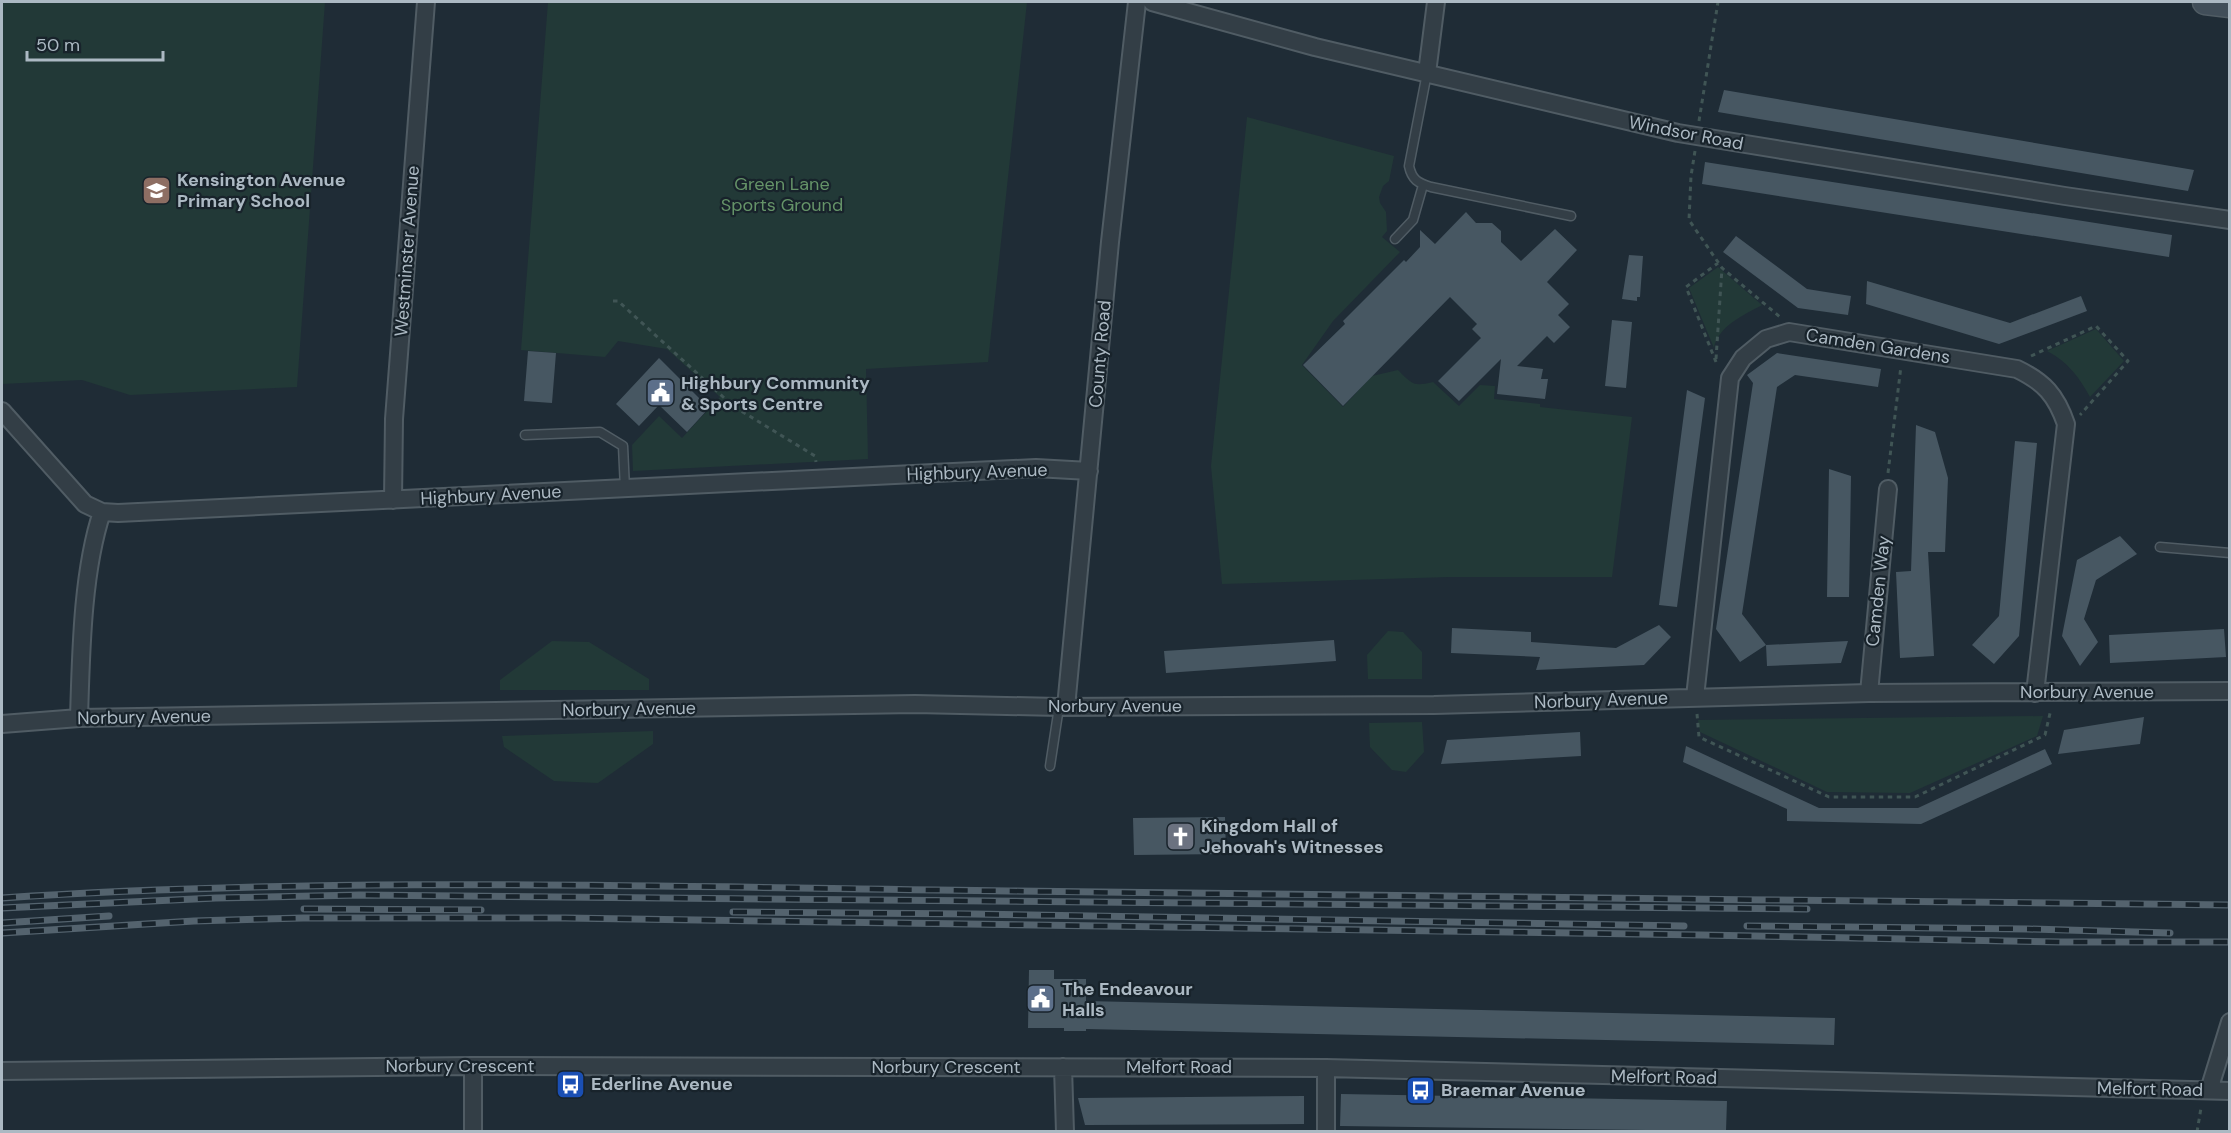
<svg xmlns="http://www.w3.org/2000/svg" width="2231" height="1133" font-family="'DM Sans',sans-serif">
  <rect width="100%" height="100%" fill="#1f2c36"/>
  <!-- green -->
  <path fill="#223937" d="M2 2H325L297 387 130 395 82 380 2 384Z
    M548 2H1027L988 362 866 369 868 459 633 471 632 445 659 416 682 438 720 397 667 349 618 341 605 357 521 350Z
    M1247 117 1394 156 1389 181 1383 186 1379 197 1380 203 1386 212 1387 231 1382 237 1400 252 1333 321 1302 365 1343 407 1372 376 1398 370C1412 384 1413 387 1433 382L1459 406 1480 385 1495 386 1494 399 1540 404V407L1632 417 1612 577H1449L1222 584 1211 466Z
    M1718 267 1762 305C1744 315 1718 326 1714 348L1689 288Z
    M2096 329 2124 361 2090 397C2079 377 2068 362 2047 351Z
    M1388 631 1403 632 1422 652V679H1368L1367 655Z
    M552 641 589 642 649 679V690H500V680Z
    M2043 716 2037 736 1910 793 1827 792 1700 732 1698 720Z
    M1422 722 1424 752 1406 772 1392 770 1370 747 1369 723Z
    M653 731V744L598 783 554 781 504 747 502 736Z"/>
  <!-- building -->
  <path fill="#475762" d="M1724 90 2194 170 2188 191 1718 112Z
    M1705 162 2172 235 2169 257 1702 184Z
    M1466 212 1476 223H1492L1501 231V242L1521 261 1555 229 1577 250 1547 282 1569 304 1558 315 1570 327 1554 343 1547 336 1517 366 1543 369 1541 379H1548L1545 399 1497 394 1501 359 1459 401 1438 381 1481 338 1472 329 1477 324 1450 297 1343 406 1303 365 1345 324 1343 321 1404 260 1406 262 1420 247V230L1435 244Z
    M1736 236 1807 289 1851 296 1848 315 1798 308 1723 252Z
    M1629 255 1643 256 1640 297H1637V301L1622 299Z
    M1867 281 2010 323 2081 296 2087 311 1999 344 1866 304Z
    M1612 320 1632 322 1626 388 1605 386Z
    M528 351 556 353 552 403 524 401Z
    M1777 353 1881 369 1878 387 1795 375 1777 387 1742 614 1766 645 1740 662 1716 629 1753 383 1747 375Z
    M659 358 709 408 687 432 659 405 639 426 616 404Z
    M1687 390 1705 398 1677 607 1659 605Z
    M1916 425 1935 432 1948 478 1945 552H1928L1934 656 1900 658 1896 572 1911 571Z
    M2015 441 2037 443 2019 636 1994 664 1972 645 1999 616Z
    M1829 469 1851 476 1849 597H1827Z
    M2120 536 2137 554 2096 580 2084 619 2098 642 2080 666 2062 636 2077 560Z
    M1659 625 1671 637 1644 665 1536 670 1540 657 1451 653 1452 628 1531 632V642L1616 648Z
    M2224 629 2226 657 2110 663 2109 635Z
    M1334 640 1336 661 1166 673 1164 651Z
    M1848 641 1841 663 1767 666 1766 645Z
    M2144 717 2140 744 2058 754 2064 730Z
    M1580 732 1581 756 1441 764 1447 740Z
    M1686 746 1819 808H1918L2045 749 2052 764 1921 824 1787 821V809L1683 762Z
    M1225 817 1226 854 1134 855 1133 818Z
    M1029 970H1054V979H1086V1001L1835 1018 1834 1045 1086 1029V1031H1064V1028H1028Z
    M1341 1094 1727 1101 1726 1131 1340 1126Z
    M1304 1096V1124L1085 1125 1078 1098Z"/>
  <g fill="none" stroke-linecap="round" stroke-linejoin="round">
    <defs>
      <path id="lane" d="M1427 73 1409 166C1412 180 1418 183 1431 187L1571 216
        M1395 239 1413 220 1423 185
        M525 435 600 432 623 446 625 489
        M2160 547 2230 553
        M1050 766 1059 707"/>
      <path id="street" d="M1152 2 1315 47 1678 133 2065 196 2230 220
        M1427 73 1436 2
        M2 411 85 504 102 512 118 513 1036 468 1089 471
        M393 500 394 419 426 2
        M1869 693 1888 489
        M1695 697 1730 378 1743 358 1766 339 1789 332 2017 369C2044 382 2056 395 2066 424L2035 693
        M1066 707 1110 242 1137 2
        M79 718C81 654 82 572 102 512
        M2 724 79 718 915 704 1059 707 1434 705 1869 693 2230 691
        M1063 1067 1065 1132
        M2 1071 473 1066 1326 1068 2230 1091
        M2209 1090 2230 1022
        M473 1132V1066
        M1326 1132V1068"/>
      <path id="secondary" d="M2205 2 2230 5"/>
    </defs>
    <!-- lane casing -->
    <use href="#lane" stroke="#505c64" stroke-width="11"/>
    <!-- street casing -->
    <use href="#street" stroke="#505c64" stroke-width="20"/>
    <!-- secondary casing -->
    <use href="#secondary" stroke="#505c64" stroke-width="27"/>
    <!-- path -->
    <path stroke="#405555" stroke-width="3" stroke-dasharray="4.5 4.5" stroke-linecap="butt" d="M1699 121 1718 2
      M1695 151 1691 176 1689 220 1722 268 1780 317
      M613 301H618L733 406 815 456 816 462
      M2031 356 2096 326 2128 361 2080 415
      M1716 359 1722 268
      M1716 362 1686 287 1718 263
      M1888 473 1901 366
      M1697 714 1699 737 1829 797H1915L2045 735 2051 709
      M2197 1132 2201 1108"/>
    <!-- lane -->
    <use href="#lane" stroke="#333e46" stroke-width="8"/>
    <!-- street -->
    <use href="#street" stroke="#333e46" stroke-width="16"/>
    <!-- secondary -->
    <use href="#secondary" stroke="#414e59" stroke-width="24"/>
    <defs>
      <path id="rail" d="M2 898C337 876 673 887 1009 891 1416 897 1823 900 2230 905
        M2 908 216 898 360 895 1807 909
        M304 909 481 910
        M733 912 974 914 1684 926
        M2 923 109 916
        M1747 926 2028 929 2170 933
        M2 933 194 921 303 918H565L1702 935 2061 942H2230"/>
    </defs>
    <!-- rail casing -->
    <use href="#rail" stroke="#54636e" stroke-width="7"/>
    <!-- rail -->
    <use href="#rail" stroke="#18232b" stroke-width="4.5" stroke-dasharray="14" stroke-linecap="butt"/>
  </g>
  <!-- icons -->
  <defs>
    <symbol id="school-square" viewBox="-11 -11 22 22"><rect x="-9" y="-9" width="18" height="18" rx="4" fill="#8d6e63" stroke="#18232b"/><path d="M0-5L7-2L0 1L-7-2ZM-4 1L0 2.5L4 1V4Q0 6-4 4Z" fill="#fff"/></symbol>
    <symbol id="civic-square" viewBox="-11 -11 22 22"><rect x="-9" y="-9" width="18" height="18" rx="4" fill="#5c6f8a" stroke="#18232b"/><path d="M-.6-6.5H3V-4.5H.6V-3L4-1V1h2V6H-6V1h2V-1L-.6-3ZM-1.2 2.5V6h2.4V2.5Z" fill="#fff"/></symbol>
    <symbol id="church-square" viewBox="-11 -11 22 22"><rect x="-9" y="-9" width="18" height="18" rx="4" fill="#6b7280" stroke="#18232b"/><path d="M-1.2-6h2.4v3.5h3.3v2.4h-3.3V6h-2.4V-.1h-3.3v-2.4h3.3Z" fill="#fff"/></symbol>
    <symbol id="bus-square" viewBox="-11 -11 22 22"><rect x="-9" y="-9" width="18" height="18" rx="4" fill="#1a4fb4" stroke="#18232b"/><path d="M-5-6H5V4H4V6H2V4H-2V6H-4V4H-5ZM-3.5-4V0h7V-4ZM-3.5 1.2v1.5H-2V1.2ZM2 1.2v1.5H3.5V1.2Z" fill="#fff"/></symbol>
  </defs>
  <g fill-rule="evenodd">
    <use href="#school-square" x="140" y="174" width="33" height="33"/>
    <use href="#civic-square" x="644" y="376" width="33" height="33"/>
    <use href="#church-square" x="1164" y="820" width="33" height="33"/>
    <use href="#civic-square" x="1024" y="982" width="33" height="33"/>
    <use href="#bus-square" x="554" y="1068" width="33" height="33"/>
    <use href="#bus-square" x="1404" y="1074" width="33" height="33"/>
  </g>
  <g text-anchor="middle" stroke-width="4.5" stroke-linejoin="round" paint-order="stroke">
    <!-- street labels -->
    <g font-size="18" fill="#acb9c3" stroke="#18232b">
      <text transform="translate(1686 133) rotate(11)" y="6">Windsor Road</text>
      <text transform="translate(407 251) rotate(-86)" y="6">Westminster Avenue</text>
      <text transform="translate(1878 346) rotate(9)" y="6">Camden Gardens</text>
      <text transform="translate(1100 354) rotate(-85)" y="6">County Road</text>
      <text transform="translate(977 472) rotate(-2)" y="6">Highbury Avenue</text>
      <text transform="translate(491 495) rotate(-3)" y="6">Highbury Avenue</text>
      <text transform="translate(1878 591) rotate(-84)" y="6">Camden Way</text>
      <text x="2087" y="698">Norbury Avenue</text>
      <text transform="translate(1601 700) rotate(-2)" y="6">Norbury Avenue</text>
      <text x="1115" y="712">Norbury Avenue</text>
      <text transform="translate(629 709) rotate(-1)" y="6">Norbury Avenue</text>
      <text transform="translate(144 717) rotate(-1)" y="6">Norbury Avenue</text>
      <text x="460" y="1072">Norbury Crescent</text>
      <text x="946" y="1073">Norbury Crescent</text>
      <text x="1179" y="1073">Melfort Road</text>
      <text transform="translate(1664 1077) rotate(1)" y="6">Melfort Road</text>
      <text transform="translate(2150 1089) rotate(1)" y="6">Melfort Road</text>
    </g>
    <!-- poi labels -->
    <g font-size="18" font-weight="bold" fill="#acb9c3" stroke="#18232b" text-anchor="start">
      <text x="177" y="186">Kensington Avenue<tspan x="177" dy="21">Primary School</tspan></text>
      <text x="681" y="389">Highbury Community<tspan x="681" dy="21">&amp; Sports Centre</tspan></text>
      <text x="1201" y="832">Kingdom Hall of<tspan x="1201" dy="21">Jehovah's Witnesses</tspan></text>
      <text x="1062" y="995">The Endeavour<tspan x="1062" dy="21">Halls</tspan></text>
      <text x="591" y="1090">Ederline Avenue</text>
      <text x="1441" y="1096">Braemar Avenue</text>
    </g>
    <!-- park labels -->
    <g font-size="18" fill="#659368" stroke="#18232b">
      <text x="782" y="190">Green Lane<tspan x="782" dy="21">Sports Ground</tspan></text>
    </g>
  </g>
  <!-- border -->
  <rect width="2231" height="1133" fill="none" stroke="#acb9c3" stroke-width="6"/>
  <!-- scale -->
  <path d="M27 51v9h136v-9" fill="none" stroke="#acb9c3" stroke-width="3"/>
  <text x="36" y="51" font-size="18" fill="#acb9c3" stroke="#18232b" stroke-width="4.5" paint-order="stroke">50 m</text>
</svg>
